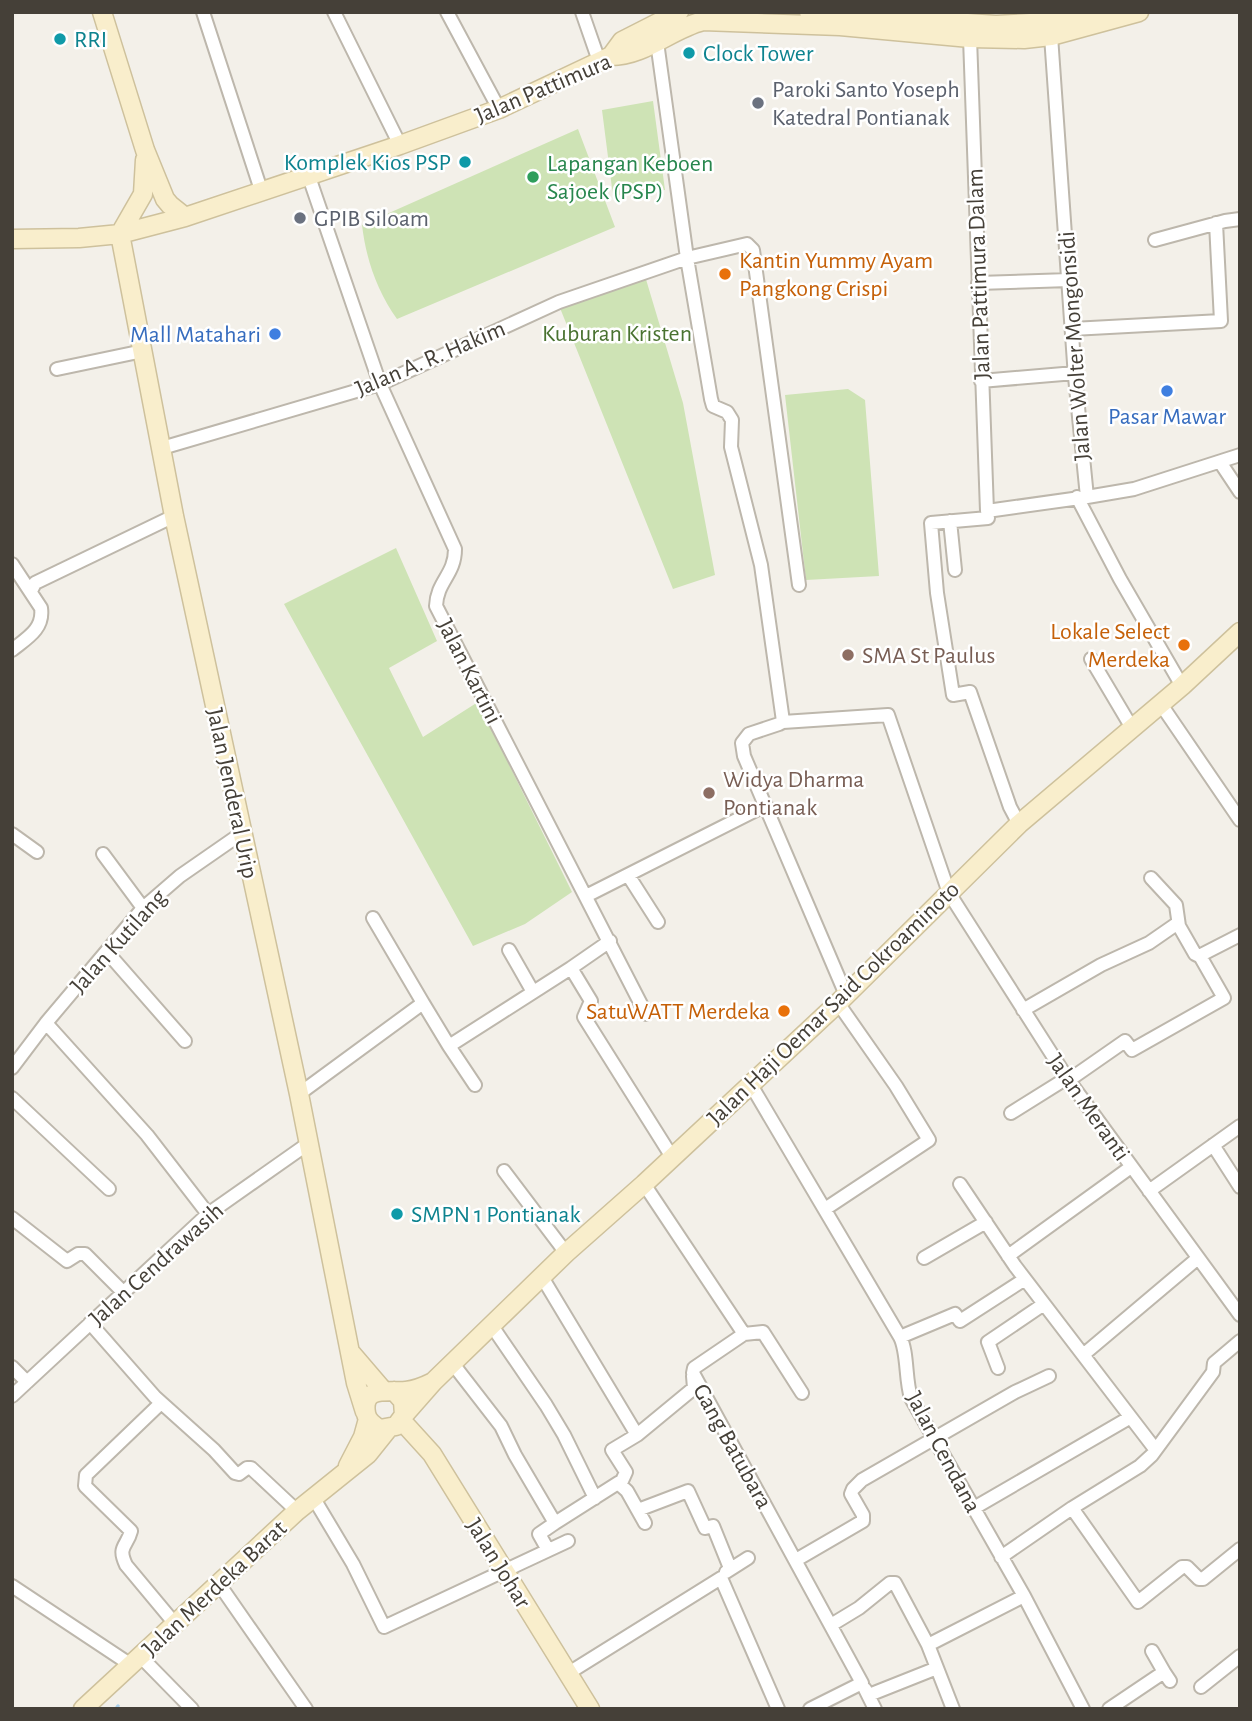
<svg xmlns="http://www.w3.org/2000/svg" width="1252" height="1721" font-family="'Alegreya Sans',sans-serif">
  <rect width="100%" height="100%" fill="#f3f0e9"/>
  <!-- green -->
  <path fill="#cee3b5" d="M653 101 665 190 613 196 602 110Z
    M578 129 615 227 397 319C377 291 366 259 362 225Z
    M645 276 683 403 715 575 673 589 560 308Z
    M848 389 865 400 879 576 806 580 785 395Z
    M396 548 437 641 389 668 423 737 478 702 572 892 525 924 473 946 284 604Z"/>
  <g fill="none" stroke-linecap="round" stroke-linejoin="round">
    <!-- stream -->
    <path stroke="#abd0ea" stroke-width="3.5" d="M116 1709 118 1706"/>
    <defs>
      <path id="street" d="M203 12 261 190
        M334 12 400 145
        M447 12 499 109
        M582 12 599 61
        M1051 36 1075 377 1087 497 1134 489 1240 455
        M970 38 987 511 1087 497
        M308 174 380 384 455 549C455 575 437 581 436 606L646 1014
        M1155 240 1225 221 1240 219
        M978 283 1069 280
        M1072 329 1221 321 1216 223
        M57 369 143 351
        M981 381 1075 373
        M162 448 380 384 559 302 687 258 657 42
        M1220 462 1240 492
        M1077 497 1120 579 1182 686
        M988 518 931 523 937 593 953 695 970 692 1010 807 1019 824
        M950 521 955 570
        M12 564 41 608C44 629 27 638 12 650
        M799 585 753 250 747 244 687 258 711 399 713 406 727 412 732 420 731 447 761 565 782 714 783 722 779 724 749 734 742 743 744 756 846 995
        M31 591 35 583 174 516
        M1091 659 1132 728
        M1160 703 1240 820
        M783 722 888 715 949 893 1067 1078 1240 1315
        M12 834 37 852
        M103 854 143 908
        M628 875 658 922
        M1151 878 1176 905 1179 926
        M586 896 766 805
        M373 918 423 1003
        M610 941 571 968 591 1001 584 1017 672 1157
        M509 950 533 992
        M107 952 185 1041
        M1023 1010 1101 965 1149 943 1175 925 1179 926 1195 954 1199 956 1240 935
        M46 1023 147 1135 208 1214
        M449 1046 475 1085
        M12 1068 46 1023 143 908 180 876 242 833
        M1069 1080 1125 1041 1132 1050 1224 998 1200 956
        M751 1085 900 1337C908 1352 905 1379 911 1398L1024 1596 1083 1709
        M299 1094 423 1003 449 1046 571 968
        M12 1098 109 1189
        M1011 1113 1067 1078
        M1213 1145 1240 1187
        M504 1171 566 1253
        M644 1184 744 1334 694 1368 693 1373 862 1683 810 1709
        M960 1184 1015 1266 1155 1449
        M1149 1191 1240 1126
        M825 1209 929 1140 896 1086 838 1003
        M12 1218 67 1261 78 1254H85L123 1292
        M1008 1256 1131 1167
        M924 1258 986 1222
        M542 1277 637 1435
        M90 1323 155 1397 214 1450 235 1473 239 1474 247 1468H251L297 1511
        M492 1326 546 1405 564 1435 595 1498
        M744 1334 763 1332 802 1393
        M900 1337 955 1314 960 1321 1025 1279
        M1083 1355 1198 1258
        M453 1364 501 1426 515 1455 555 1523 618 1483 627 1491 645 1523
        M12 1367 27 1382
        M998 1368 988 1342 1044 1304
        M12 1396 208 1214 309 1143
        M161 1403 86 1475 85 1486 131 1531C127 1547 117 1546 126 1565L176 1625
        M621 1483 626 1472 612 1450 637 1435 694 1388 693 1376
        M313 1497 353 1564 384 1627 568 1541
        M974 1508 1129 1418
        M1072 1508 1138 1602 1182 1567H1187L1199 1579H1203L1240 1549
        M638 1510 688 1491 705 1528 713 1526 730 1568
        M548 1550 539 1534 555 1523
        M1001 1557 1072 1508 1140 1466 1152 1455 1213 1372 1214 1363 1240 1341
        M796 1560 863 1521V1515L851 1494 853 1489 862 1480 1015 1392 1049 1376
        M726 1572 748 1558
        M219 1584 306 1709
        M12 1586 131 1665
        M831 1625 859 1608 890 1583H895L928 1645 937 1668
        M928 1645 1024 1596
        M1152 1651 1164 1672
        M141 1657 192 1709
        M567 1674 721 1578 778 1709
        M1201 1687 1240 1656
        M865 1689 875 1709
        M869 1695 937 1668 953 1709
        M1109 1709 1164 1672 1170 1681"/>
      <path id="secondary" d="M102 12 145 150 165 199 170 205 185 217
        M809 12 996 25 1048 22 1089 12
        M611 56 622 41 679 12
        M120 234 174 516 299 1094 356 1383 365 1412
        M120 234 143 194 145 160
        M12 239 79 238 120 234 185 217 400 145 499 109 611 56C645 56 671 29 703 21L840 26 970 38 1024 39 1051 36 1139 12
        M352 1354 382 1389
        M394 1391 403 1401 404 1415 396 1426 380 1429C373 1425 367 1421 366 1413 361 1384 391 1393 406 1391 416 1390 425 1386 433 1382
        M404 1415 433 1382 566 1253 644 1184 838 1003 1019 824 1182 686 1240 632
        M402 1421 432 1454 590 1709
        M348 1466 363 1437 368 1419
        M83 1709 297 1511 368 1454 388 1429"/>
    </defs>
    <!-- street casing -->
    <use href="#street" stroke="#bdb7ac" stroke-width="16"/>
    <!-- secondary casing -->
    <use href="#secondary" stroke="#cec19c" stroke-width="21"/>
    <!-- street -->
    <use href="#street" stroke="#fff" stroke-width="12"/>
    <!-- secondary -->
    <use href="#secondary" stroke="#f9eecc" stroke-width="18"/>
  </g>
  <!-- markers -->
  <g fill="#0f9aa8" stroke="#fff" stroke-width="2.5">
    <circle cx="60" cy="39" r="7"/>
    <circle cx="689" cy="53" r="7"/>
    <circle cx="465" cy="162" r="7"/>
    <circle cx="397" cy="1214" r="7"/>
  </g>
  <g fill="#6b7280" stroke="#fff" stroke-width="2.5">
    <circle cx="758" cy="103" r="7"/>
    <circle cx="300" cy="218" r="7"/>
  </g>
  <circle fill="#2e9e5b" stroke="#fff" stroke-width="2.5" cx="533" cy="177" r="7"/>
  <g fill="#e8710a" stroke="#fff" stroke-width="2.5">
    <circle cx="725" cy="274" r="7"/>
    <circle cx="1184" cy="645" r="7"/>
    <circle cx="784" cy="1011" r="7"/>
  </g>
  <g fill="#3f7fe0" stroke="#fff" stroke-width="2.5">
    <circle cx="275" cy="334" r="7"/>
    <circle cx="1167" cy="391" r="7"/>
  </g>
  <g fill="#8d6e63" stroke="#fff" stroke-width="2.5">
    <circle cx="848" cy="655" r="7"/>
    <circle cx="709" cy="793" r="7"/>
  </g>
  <g text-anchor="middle" stroke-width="5" stroke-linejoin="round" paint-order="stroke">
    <!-- culture labels -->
    <g font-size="24" fill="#0d838f" stroke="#fff" text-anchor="start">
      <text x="74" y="47">RRI</text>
      <text x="703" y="61">Clock Tower</text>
      <text x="451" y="170" text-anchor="end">Komplek Kios PSP</text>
      <text x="411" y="1222">SMPN 1 Pontianak</text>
    </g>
    <!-- street labels -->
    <g font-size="24" fill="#454038" stroke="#fff">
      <text transform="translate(543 88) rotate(-23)" y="8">Jalan Pattimura</text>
      <text transform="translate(978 274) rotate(-92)" y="8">Jalan Pattimura Dalam</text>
      <text transform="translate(1074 346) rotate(-94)" y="8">Jalan Wolter Mongonsidi</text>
      <text transform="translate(430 358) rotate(-23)" y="8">Jalan A. R. Hakim</text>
      <text transform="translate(470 671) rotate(63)" y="8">Jalan Kartini</text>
      <text transform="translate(233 793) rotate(78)" y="8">Jalan Jenderal Urip</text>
      <text transform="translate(118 941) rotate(-48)" y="8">Jalan Kutilang</text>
      <text transform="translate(833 1003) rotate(-44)" y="8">Jalan Haji Oemar Said Cokroaminoto</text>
      <text transform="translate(1089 1107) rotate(55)" y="8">Jalan Meranti</text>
      <text transform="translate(156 1264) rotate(-42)" y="8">Jalan Cendrawasih</text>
      <text transform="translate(733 1446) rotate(61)" y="8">Gang Batubara</text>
      <text transform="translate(944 1452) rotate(62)" y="8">Jalan Cendana</text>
      <text transform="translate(499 1563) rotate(58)" y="8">Jalan Johar</text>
      <text transform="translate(214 1588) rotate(-43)" y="8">Jalan Merdeka Barat</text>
    </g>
    <!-- worship labels -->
    <g font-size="24" fill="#5b616d" stroke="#fff" text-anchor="start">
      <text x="772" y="97">Paroki Santo Yoseph<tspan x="772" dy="28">Katedral Pontianak</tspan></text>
      <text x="314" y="226">GPIB Siloam</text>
    </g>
    <!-- leisure labels -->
    <g font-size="24" fill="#27864d" stroke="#fff" text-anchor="start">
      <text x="547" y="171">Lapangan Keboen<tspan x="547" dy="28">Sajoek (PSP)</tspan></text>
    </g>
    <!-- food labels -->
    <g font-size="24" fill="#c56008" stroke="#fff" text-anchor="end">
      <text x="739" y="268" text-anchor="start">Kantin Yummy Ayam<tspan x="739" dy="28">Pangkong Crispi</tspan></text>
      <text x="1170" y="639">Lokale Select<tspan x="1170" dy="28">Merdeka</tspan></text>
      <text x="770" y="1019">SatuWATT Merdeka</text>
    </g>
    <!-- park labels -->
    <g font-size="24" fill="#497230" stroke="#fff">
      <text x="617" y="341">Kuburan Kristen</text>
    </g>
    <!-- shop labels -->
    <g font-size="24" fill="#366cbe" stroke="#fff" text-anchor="end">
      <text x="261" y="342">Mall Matahari</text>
      <text x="1167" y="424" text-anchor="middle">Pasar Mawar</text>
    </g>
    <!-- education labels -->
    <g font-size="24" fill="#785e54" stroke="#fff" text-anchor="start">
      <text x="862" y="663">SMA St Paulus</text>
      <text x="723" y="787">Widya Dharma<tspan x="723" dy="28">Pontianak</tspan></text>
    </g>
  </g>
  <!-- border -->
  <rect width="1252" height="1721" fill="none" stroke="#454038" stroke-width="28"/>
</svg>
